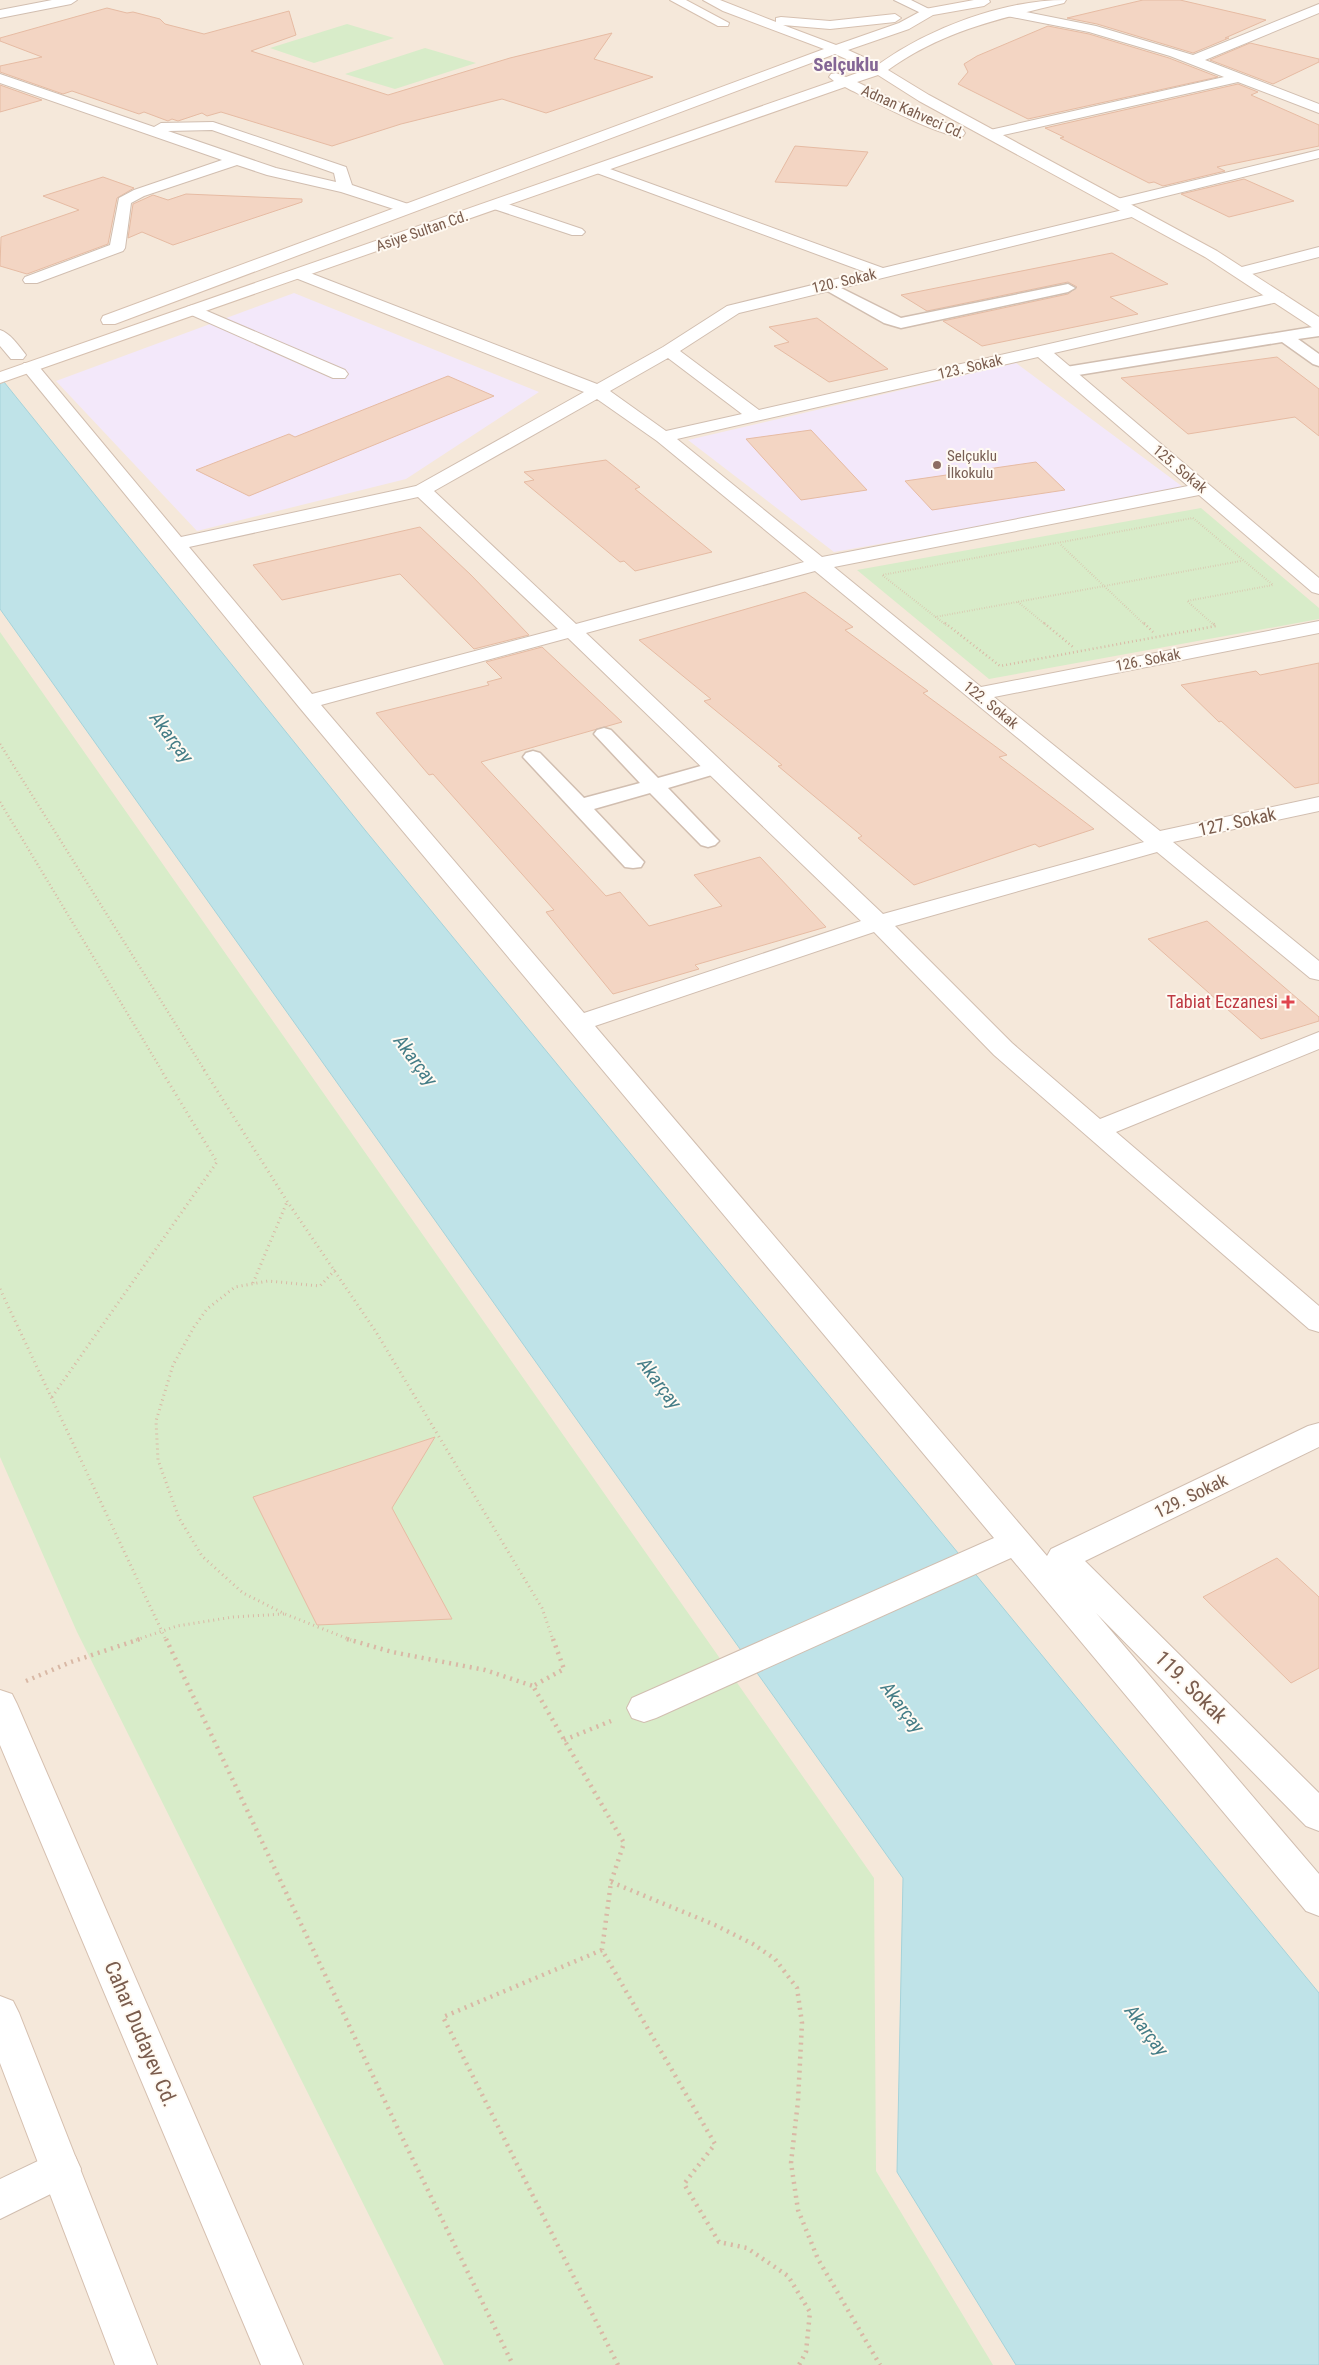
<svg xmlns="http://www.w3.org/2000/svg" width="1319" height="2365" font-family="'Roboto Condensed',sans-serif">
  <rect width="100%" height="100%" fill="#fdf6ec"/>
  <!-- residential -->
  <path fill="#f5e8da" d="M0 0H1319V2365H0Z"/>
  <!-- education -->
  <path fill="#f3e8fa" d="M294 293 539 392 406 479 197 531 56 381Z
    M1016 363 1187 490 834 552 688 440Z"/>
  <!-- green -->
  <path fill="#d8ecc9" d="M347 24 394 38 314 63 270 48Z
    M425 48 476 63 395 89 345 74Z
    M1201 508 1319 608V619L989 679 857 570Z
    M0 632 874 1878 876 2171 993 2365H444L77 1632 0 1457Z"/>
  <!-- water -->
  <path fill="#bfe3e8" stroke="#a5d3da" d="M0 377 365 830 1319 1993V2365H1016L897 2172 903 1878 0 609Z"/>
  <!-- building -->
  <path fill="#f3d5c3" stroke="#e6bba3" d="M1143 0H1180L1266 20 1225 38H1229L1193 53 1097 24 1067 18Z
    M107 8 127 13 133 12 160 19 165 24 204 34 289 11 296 35 251 51 388 95 510 58 612 33 594 59 653 77 546 113 502 99 401 124 332 146 221 112 207 116 202 113 178 121 172 119 168 121 144 112 139 114 72 91 63 94 0 72V66L42 57 0 41V38Z
    M1048 26 1089 34 1169 58 1218 77 1028 119 958 84 968 72 964 64 977 56Z
    M1250 43 1319 59V62L1273 84 1210 60Z
    M1238 84 1258 92 1251 95 1319 125V146L1217 167 1225 171 1163 186 1154 182 1149 183 1060 138 1064 137 1045 128Z
    M0 85 42 100 0 112Z
    M795 146 868 152 847 186 775 182Z
    M103 177 134 188 117 198 108 244 27 274 0 266 1 237 79 210 43 196Z
    M1244 179 1294 201 1229 217 1181 194Z
    M186 194 302 199V202L173 245 142 232 128 238 133 204 153 195 168 200Z
    M1112 253 1168 284 1110 297 1138 314 982 346 943 321 1068 294 1077 287 1068 282 927 311 901 295Z
    M817 318 888 369 829 382 774 346 789 342 769 327Z
    M1277 357 1319 389V436L1295 417 1188 434 1121 378Z
    M448 376 494 396 249 496 196 470 289 434 295 437Z
    M811 430 867 490 801 500 746 439Z
    M606 460 640 487 635 489 712 552 635 571 624 561 620 562 524 482 534 480 524 472Z
    M1036 462 1065 490 932 510 905 481Z
    M420 527 471 575 529 635 474 649 400 574 282 600 253 565Z
    M805 592 853 627 845 630 928 691 923 693 1007 755 999 757 1094 829 1039 847 1035 844 914 885 858 838 862 836 778 766 782 765 704 701 711 699 639 640Z
    M542 647 622 722 481 762 606 896 620 892 649 926 722 906 694 875 760 857 826 927 695 965 699 969 613 994 546 912 554 910 433 774 429 775 376 713 489 685 487 682 502 678 486 662Z
    M1319 663V783L1295 788 1221 721 1219 722 1181 685 1256 671 1260 675Z
    M1207 921 1319 1017V1021L1261 1039 1148 939Z
    M435 1437 392 1508 452 1619 317 1625 253 1497Z
    M1277 1558 1319 1597V1668L1291 1683 1203 1597Z"/>
  <g fill="none" stroke-linecap="round" stroke-linejoin="round">
    <defs>
      <path id="lane" d="M827 281 901 318 1068 284 1075 288 1068 292 901 328 884 323 822 288 820 285 822 282Z
        M1319 326V336L1298 339 1319 354V366L1313 364 1282 342 1066 377 1060 375 1058 372 1060 369 1066 367Z
        M604 728 611 730 658 778 715 762 722 764 725 768 722 772 668 788 715 837 719 841 715 845 708 847 701 845 650 793 594 809 644 862 641 867 633 868 625 867 523 757 526 753 533 751 540 753 584 798 640 783 594 734 597 730Z"/>
      <path id="street" d="M52 0H77L71 4 0 18V10Z
        M894 0H911L935 12 929 16 925 15Z
        M1319 4V13L1205 60 1319 104V113L1238 82 990 138 983 134 990 130 1224 77 1170 56 1089 32 1002 15 1000 12 1002 9 1006 8 1096 26 1193 55Z
        M0 74 154 127 161 123 213 122 346 167 352 185 411 205 414 208 406 213 341 192 267 175 237 165 144 196 131 203 125 248 123 251 37 283H25L23 280 25 277 110 245 119 198 134 190 222 160 0 83ZM212 130 334 173 336 182 276 168 168 131Z
        M1319 150V158L1118 208 1110 203 1113 200Z
        M599 165 883 268 1135 207 1143 212 1140 215 739 313 680 351 759 410 1278 292 1284 294 1286 297 1284 300 1278 302 1054 353 1319 578V594L1312 592 1199 495 834 567 981 687 1319 621V633L994 697 1160 831 1319 797V811L1173 842 1319 961V980L1310 978 1157 852 895 926 1012 1043 1100 1119 1319 1032V1049L1116 1132 1319 1306V1332L1309 1329 994 1055 874 932 595 1026 1047 1556 1051 1549 1308 1426 1319 1423V1447L1085 1561 1319 1793V1831L1306 1826 1096 1613 1319 1874V1916L1306 1911 1011 1558 656 1718 644 1722 632 1718 627 1708 632 1698 994 1538 299 707 21 367 24 363H36L181 537 416 486 584 392 293 277 291 274 293 271H305L597 384 663 347 727 306 865 272 594 172 592 169ZM1038 357 1188 486 822 557 677 439ZM668 358 742 414 666 431 610 391ZM597 399 657 441 804 562 576 624 434 491ZM418 497 558 629 312 694 189 547ZM815 571 1144 842 883 914 586 633ZM568 638 861 921 584 1013 321 705Z
        M496 200 582 229 585 232 582 235H572L491 208 488 205 491 202Z
        M1319 247V257L1240 277 1234 275 1232 272 1234 269Z
        M193 305 345 370 348 374 345 378H333L187 313 185 310 187 307Z
        M0 330C10 333 19 346 26 355L23 359H11L0 346Z
        M61 2150 75 2156 81 2169 75 2182 0 2219V2179Z"/>
      <path id="secondary" d="M670 0H686L729 23 728 26H718Z
        M703 0H720L776 22V18L781 17 830 21 895 14 901 18 895 22 830 29 783 25 836 45 899 23 925 9 974 0H989L990 2 984 6 933 15 909 29 848 50 879 64C930 28 1003 0 1066 0L1064 3C1002 18 942 31 888 70L929 95 1217 251 1319 317V329L1313 328 1205 257 919 101 878 75 857 82 923 114 963 130 965 133 963 136C945 140 865 97 845 87L0 383V372L834 81 829 77 831 74 836 73 846 77 868 69 835 54 115 324H103L101 320 103 316 824 49 723 11Z
        M0 1690 12 1694 17 1704 303 2365H261L0 1745Z
        M0 1996 13 2001 19 2013 157 2365H115L0 2063Z"/>
    </defs>
    <!-- lane casing -->
    <use href="#lane" stroke="#d1beb0" stroke-width="3"/>
    <!-- street casing -->
    <use href="#street" stroke="#d1beb0" stroke-width="2"/>
    <!-- secondary casing -->
    <use href="#secondary" stroke="#d6c0b0" stroke-width="2"/>
    <!-- path-far3 -->
    <path stroke="#d9b8a5" stroke-width="2" stroke-dasharray="0.5 2" stroke-linecap="butt" d="M1061 545 1145 625
      M1018 602 1046 625
      M935 617 1241 561
      M946 625 882 575 1193 518 1273 585 1187 601 1214 625"/>
    <!-- path-far2 -->
    <path stroke="#d9b8a5" stroke-width="2.5" stroke-dasharray="1 3" stroke-linecap="butt" d="M945 623 1000 666 1216 626 1213 623
      M1044 623 1073 647
      M1144 623 1153 632
      M0 744 205 1071
      M0 802 162 1071"/>
    <!-- path-far1 -->
    <path stroke="#d9b8a5" stroke-width="3" stroke-dasharray="1 4" stroke-linecap="butt" d="M204 1070 287 1201 376 1332 542 1608 553 1640
      M335 1270 320 1286 268 1281 235 1287 207 1309 194 1327 173 1365 156 1421 158 1460 179 1518 202 1556 243 1593 285 1614 351 1640
      M253 1283 287 1202
      M0 1289 166 1640
      M52 1397 217 1162 161 1070
      M136 1640 177 1626 233 1617 284 1614"/>
    <!-- path -->
    <path stroke="#d9b8a5" stroke-width="4.5" stroke-dasharray="2 5" stroke-linecap="butt" d="M166 1639 400 2133 513 2365
      M347 1639 392 1652 485 1670 533 1686
      M553 1639 564 1669 533 1686 624 1843 611 1882 602 1950
      M26 1681 71 1662 140 1639
      M564 1740 611 1721
      M611 1882 715 1925 753 1944 775 1959 797 1988 802 2023 798 2101 791 2163 798 2210 818 2259 880 2365
      M618 2365 443 2017 602 1950 715 2144 684 2184 719 2242 747 2248 788 2276 810 2312 806 2352 799 2365"/>
    <!-- lane -->
    <use href="#lane" fill="#fff" fill-rule="evenodd"/>
    <!-- street -->
    <use href="#street" fill="#fff" fill-rule="evenodd"/>
    <!-- secondary -->
    <use href="#secondary" fill="#fff" fill-rule="evenodd"/>
  </g>
  <!-- markers -->
  <circle fill="#8d6e63" stroke="#fffaf3" stroke-width="2" cx="937" cy="465" r="5"/>
  <path fill="#e0444e" stroke="#fffaf3" stroke-width="2" d="M1285.5 994.5h5v5h5v5h-5v5h-5v-5h-5v-5h5z"/>
  <g text-anchor="middle" stroke-width="4" stroke-linejoin="round" paint-order="stroke">
    <!-- far-street labels -->
    <g font-size="15" fill="#7a5c4d" stroke="#fffaf3">
      <text transform="translate(913 112) rotate(24)" y="5">Adnan Kahveci Cd.</text>
      <text transform="translate(422 231) rotate(-19)" y="5">Asiye Sultan Cd.</text>
      <text transform="translate(844 281) rotate(-13)" y="5">120. Sokak</text>
      <text transform="translate(970 367) rotate(-13)" y="5">123. Sokak</text>
      <text transform="translate(1180 469) rotate(40)" y="5">125. Sokak</text>
      <text transform="translate(1148 660) rotate(-11)" y="5">126. Sokak</text>
      <text transform="translate(991 705) rotate(39)" y="5">122. Sokak</text>
    </g>
    <!-- far-education labels -->
    <g font-size="15" fill="#785e54" stroke="#fffaf3" text-anchor="start">
      <text x="947" y="461">Selçuklu<tspan x="947" dy="17">İlkokulu</tspan></text>
    </g>
    <!-- street labels -->
    <g font-size="18" fill="#7a5c4d" stroke="#fffaf3">
      <text transform="translate(1237 822) rotate(-12)" y="6">127. Sokak</text>
      <text transform="translate(1191 1496) rotate(-26)" y="6">129. Sokak</text>
    </g>
    <!-- health labels -->
    <g font-size="18" fill="#be3a42" stroke="#fffaf3" text-anchor="end">
      <text x="1278" y="1008">Tabiat Eczanesi</text>
    </g>
    <!-- far-district labels -->
    <g font-size="19" font-weight="bold" fill="#846695" stroke="#fffaf3">
      <text x="846" y="71">Selçuklu</text>
    </g>
    <!-- water labels -->
    <g font-size="19" font-style="italic" fill="#437c86" stroke="#fffaf3">
      <text transform="translate(172 737) rotate(53)" y="7">Akarçay</text>
      <text transform="translate(416 1060) rotate(53)" y="7">Akarçay</text>
      <text transform="translate(660 1383) rotate(53)" y="7">Akarçay</text>
      <text transform="translate(903 1707) rotate(53)" y="7">Akarçay</text>
      <text transform="translate(1147 2030) rotate(53)" y="7">Akarçay</text>
    </g>
    <!-- near-street labels -->
    <g font-size="21" fill="#7a5c4d" stroke="#fffaf3">
      <text transform="translate(1191 1687) rotate(45)" y="7">119. Sokak</text>
      <text transform="translate(141 2034) rotate(67)" y="7">Cahar Dudayev Cd.</text>
    </g>
  </g>
</svg>
